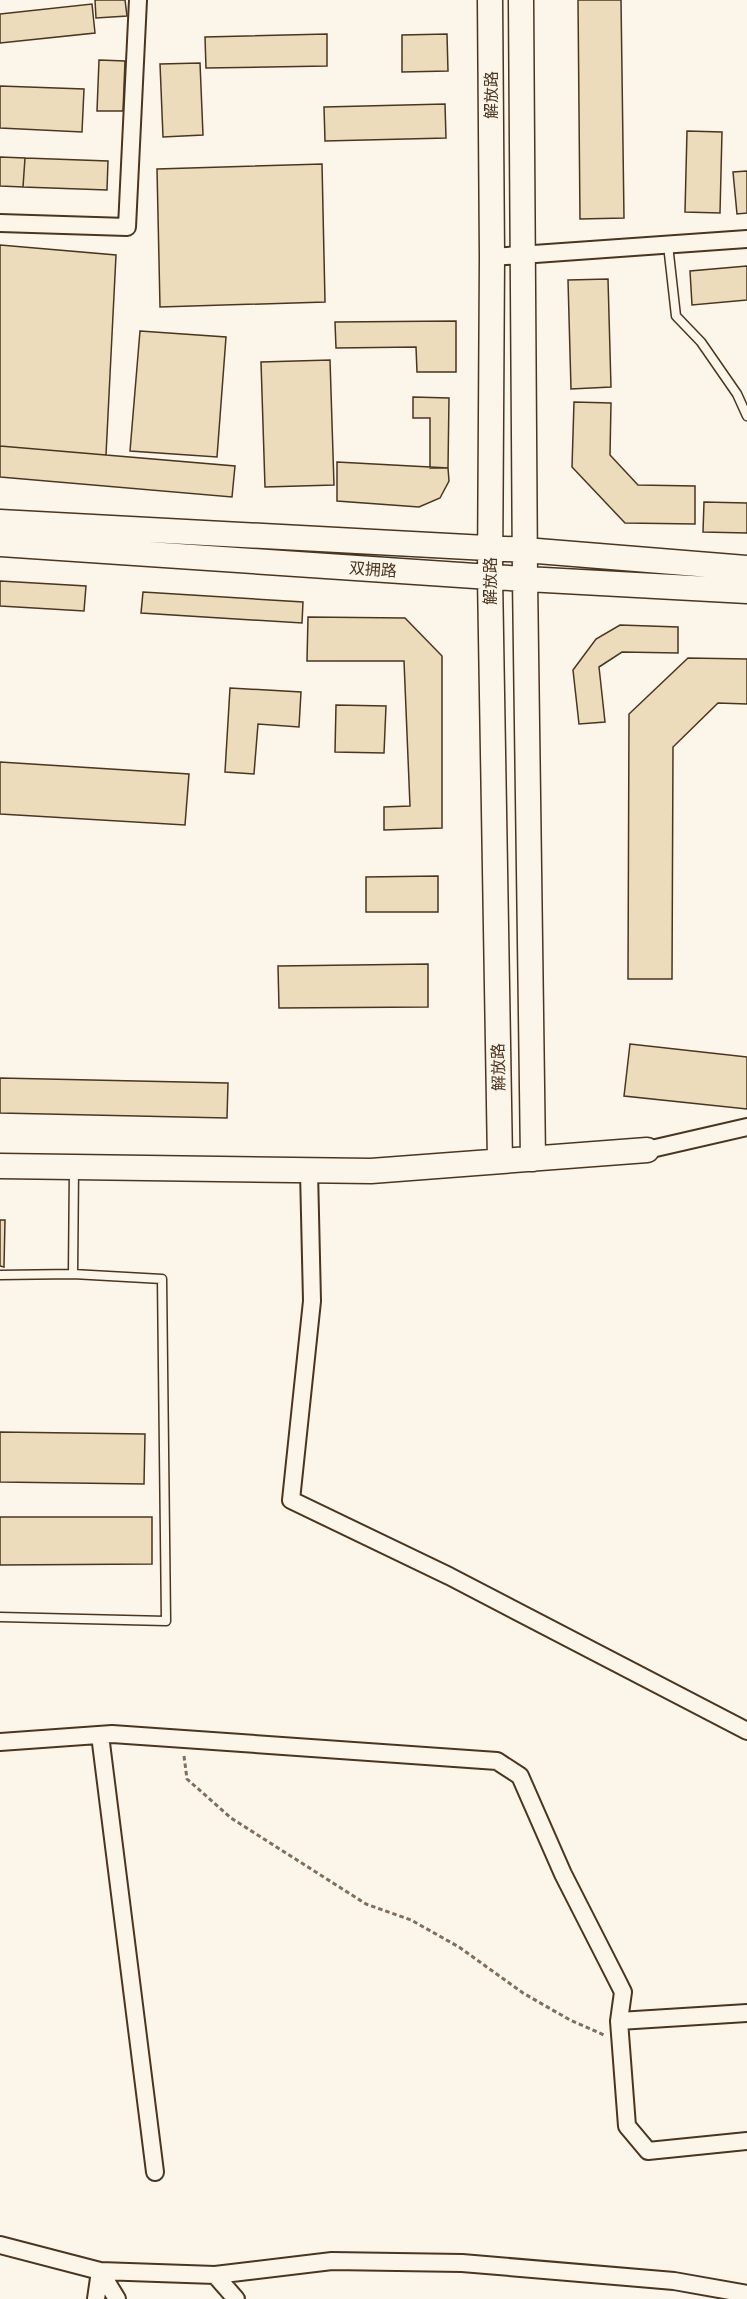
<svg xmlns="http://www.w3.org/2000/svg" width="747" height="2299" font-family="Montserrat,'Noto Sans SC',sans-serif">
  <rect width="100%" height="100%" fill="#fbf6e9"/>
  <!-- building -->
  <path fill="#ecdcbc" stroke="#4a3520" stroke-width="1.5" d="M95 0H125L127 16 96 18Z
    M578 0H621L624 218 580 219Z
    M92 4 95 33 0 43V14Z
    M327 34V66L206 68 205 37Z
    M447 34 448 71 402 72V35Z
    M99 60 125 61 123 111H97Z
    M200 63 203 135 163 137 160 64Z
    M0 86 84 89 82 132 0 128Z
    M445 104 446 138 325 141 324 107Z
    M687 131 722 132 720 213 685 212Z
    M0 157 25 158 23 187 0 186Z
    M25 158 108 161 107 190 23 187Z
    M322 164 325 302 160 307 157 169Z
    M747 171V213L737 214 733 172Z
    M0 245 116 255 106 455 0 446Z
    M747 266V300L692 305 690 271Z
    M608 279 611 387 571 389 568 280Z
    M456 321V372H417L416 347 336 348 335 322Z
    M140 331 226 337 217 457 130 451Z
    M330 360 334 485 265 487 261 362Z
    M413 397 449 398 448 468H430V418H413Z
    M574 402 611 403 610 455 638 485 695 486V524L625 523 572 467Z
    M0 446 235 466 232 497 0 477Z
    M337 462 448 468 449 481 440 498 419 507 337 501Z
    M704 502 747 503V533L703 532Z
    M0 581 86 586 84 611 0 606Z
    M143 592 303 602 302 623 141 613Z
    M308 617 405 618 442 656V828L384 830V807L410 806 404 661H307Z
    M620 625 678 627V653L622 652 599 667 605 722 579 724 573 670 596 639Z
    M688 658 747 659V704L718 703 673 747 672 979H628L629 714Z
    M230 688 301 692 299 727 258 724 254 774 225 772Z
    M336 705 386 706 384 753 335 752Z
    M0 762 189 774 185 825 0 814Z
    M438 876V912H366V877Z
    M428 964V1007L279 1008 278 966Z
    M630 1044 747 1057V1109L624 1096Z
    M0 1078 228 1083 227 1118 0 1113Z
    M0 1220H5L4 1267 0 1266Z
    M0 1432 145 1434 144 1484 0 1482Z
    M0 1517H152V1564L0 1565Z"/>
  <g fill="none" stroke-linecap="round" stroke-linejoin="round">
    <defs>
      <path id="lane" d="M668 245 676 316 701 342 737 394 747 416
        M0 1275 73 1274
        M0 1617 166 1621 162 1279 73 1274 74 1168"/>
      <path id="street" d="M0 223 127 227 138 0
        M492 257 747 239
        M647 1150 747 1127
        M309 1171 312 1301 291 1500 449 1576 747 1731
        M100 1735 155 2172
        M0 1742 112 1734 497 1761 520 1776 563 1874 617 1980 623 1992 619 2021 747 2013
        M619 2021 627 2126 648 2151 747 2141
        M0 2245 100 2271 215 2275 332 2261 462 2263 674 2281 747 2294
        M100 2271 117 2299
        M215 2275 236 2299
        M96 2299 100 2271"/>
      <path id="secondary" d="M490 0 492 257 490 577 500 1161
        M521 0 525 579 533 1159
        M0 522 525 550 747 568
        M0 544 490 577 747 591
        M0 1166 371 1171 647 1150"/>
    </defs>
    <!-- lane casing -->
    <use href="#lane" stroke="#4a3520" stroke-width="11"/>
    <!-- street casing -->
    <use href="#street" stroke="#4a3520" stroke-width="20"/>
    <!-- secondary casing -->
    <use href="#secondary" stroke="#4a3520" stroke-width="27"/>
    <!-- path -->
    <path stroke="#7f6f5c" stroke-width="3" stroke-dasharray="4.5 3" stroke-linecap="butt" d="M184 1756 187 1779 231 1818 366 1904 411 1920 459 1947 523 1993 570 2020 604 2035"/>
    <!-- lane -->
    <use href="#lane" stroke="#fbf6e9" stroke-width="8"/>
    <!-- street -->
    <use href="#street" stroke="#fbf6e9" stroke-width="16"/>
    <!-- secondary -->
    <use href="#secondary" stroke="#fbf6e9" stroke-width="24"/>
  </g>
  <g text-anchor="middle" stroke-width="4.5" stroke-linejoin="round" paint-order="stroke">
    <!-- street labels -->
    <g font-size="16" fill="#4a3520" stroke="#fbf6e9">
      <text transform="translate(491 95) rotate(-90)" y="6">解放路</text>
      <text transform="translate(373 569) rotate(4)" y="6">双拥路</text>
      <text transform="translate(490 581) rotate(-90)" y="6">解放路</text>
      <text transform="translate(498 1067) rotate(-91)" y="6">解放路</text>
    </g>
  </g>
</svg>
